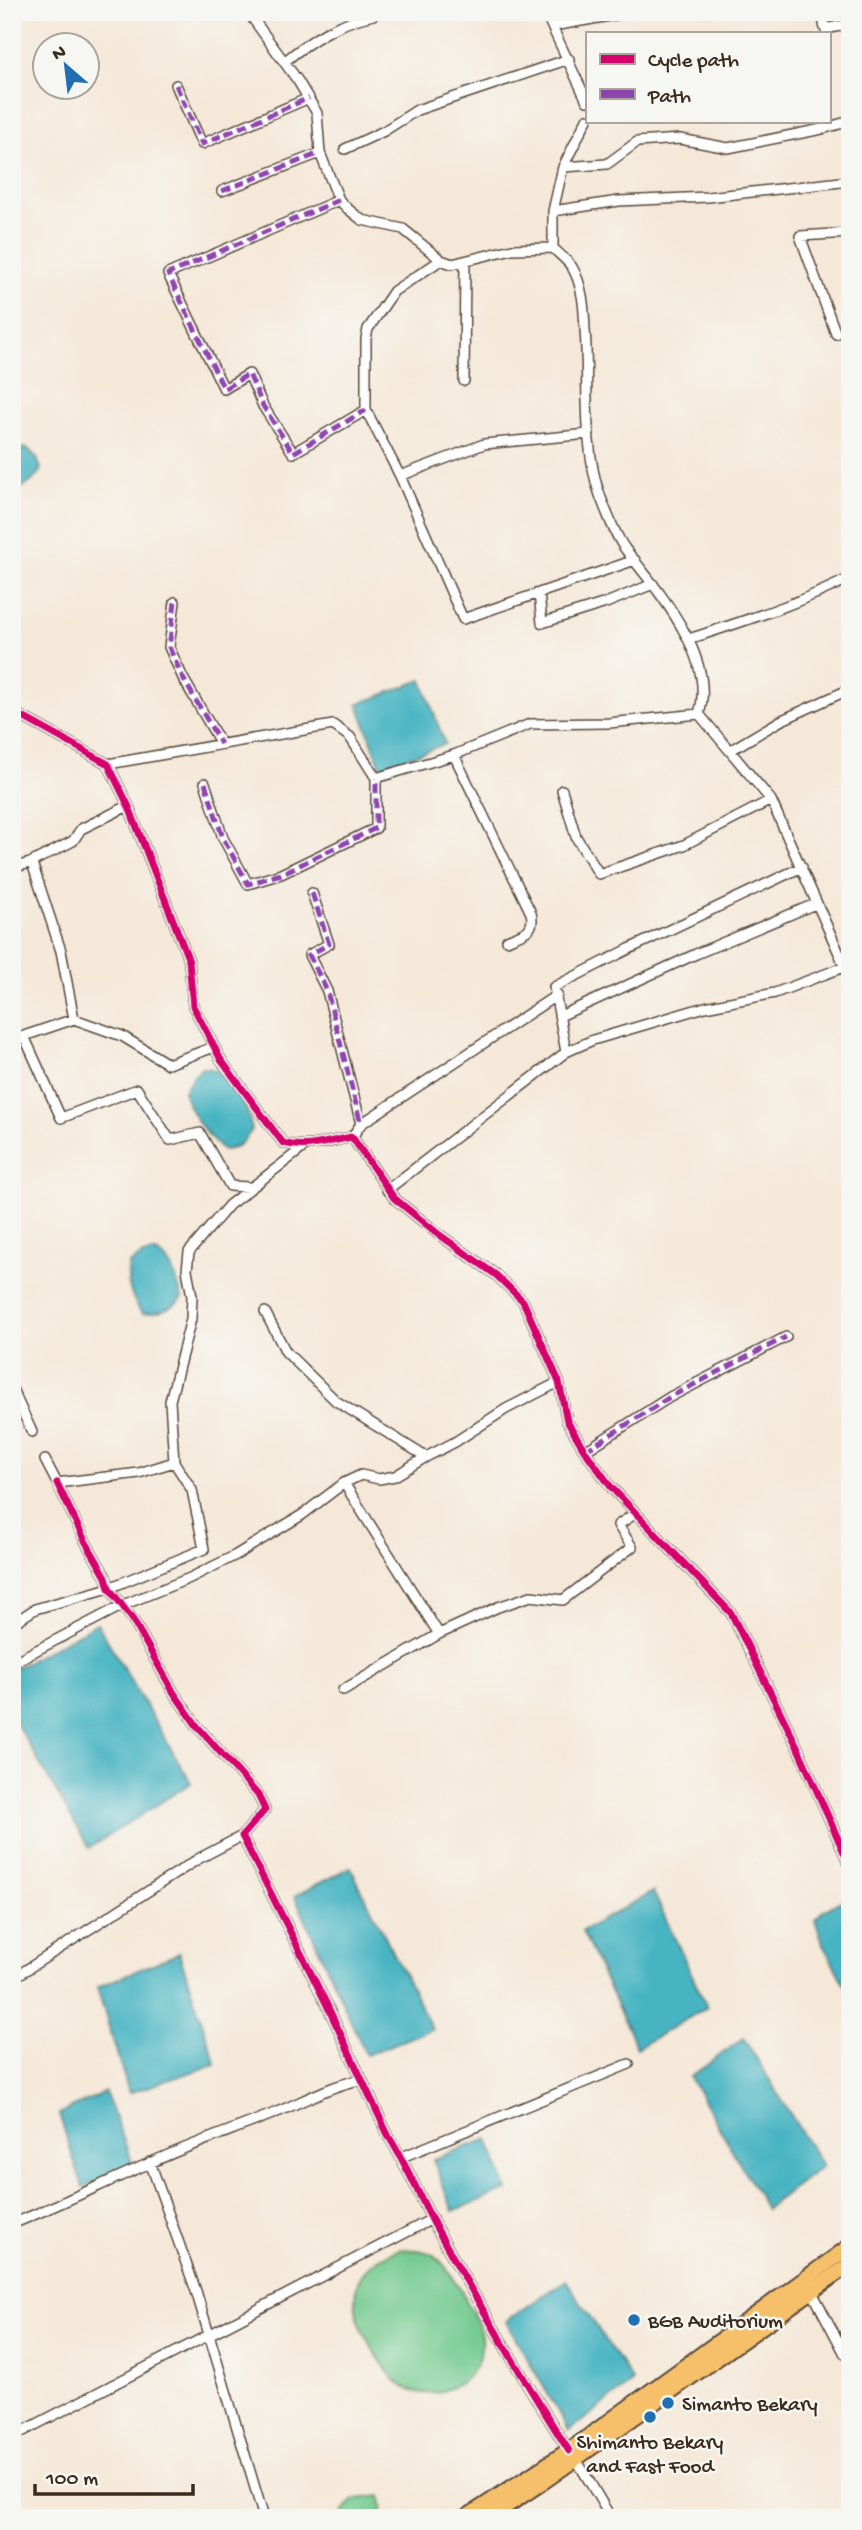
<svg xmlns="http://www.w3.org/2000/svg" width="862" height="2530" font-family="'Gochi Hand',sans-serif">
  <rect width="100%" height="100%" fill="#f6f6f2"/>
  <filter id="ink" filterUnits="userSpaceOnUse"><feTurbulence type="fractalNoise" baseFrequency=".0143" numOctaves="2"/><feDisplacementMap in="SourceGraphic" scale="14" xChannelSelector="R" yChannelSelector="G"/><feConvolveMatrix kernelMatrix="1 2 1 2 8 2 1 2 1" color-interpolation-filters="sRGB"/></filter>
  <filter id="wash" filterUnits="userSpaceOnUse"><feTurbulence type="fractalNoise" baseFrequency=".00686" numOctaves="4" result="noise"/><feDisplacementMap in="SourceGraphic" scale="28" xChannelSelector="R" yChannelSelector="G"/><feGaussianBlur stdDeviation="1.57" result="paint"/><feColorMatrix in="noise" values="0 0 0 0 0 0 0 0 0 0 0 0 0 0 0 0 0 1.4 0 .05"/><feComposite in="paint" operator="in"/></filter>
  <g filter="url(#wash)">
    <rect width="100%" height="100%" fill="#f5e8d8"/>
    <!-- green -->
    <path fill="#75cb90" stroke="#587a57" stroke-width="2" d="M402 2249C412 2250 424 2249 433 2255 448 2263 479 2320 481 2337 482 2343 481 2353 479 2358 470 2385 435 2401 408 2389 393 2383 385 2367 376 2354 357 2325 340 2285 377 2260 384 2255 394 2252 402 2249Z
      M381 2496 383 2518H342L341 2514 355 2499Z"/>
    <!-- water -->
    <path fill="#47b4c2" stroke="#416f70" stroke-width="2" d="M19 448 28 449 37 458 41 469C34 481 26 488 12 489V451Z
      M422 680 445 744 381 767 358 704Z
      M202 1068C231 1067 247 1105 252 1130 244 1141 237 1150 222 1150 205 1132 190 1116 184 1091L194 1075Z
      M154 1252C173 1260 176 1279 182 1298 172 1310 158 1313 142 1314 132 1298 125 1284 129 1264L143 1255Z
      M97 1623 191 1783 89 1848 12 1716V1670Z
      M350 1867 432 2029 366 2055 295 1896Z
      M653 1892 707 2007 637 2048 582 1931Z
      M850 1896V1984L846 1988 823 1944 815 1919 823 1911Z
      M179 1953 216 2064 129 2093 97 1987Z
      M744 2038 822 2166 766 2209 690 2077Z
      M105 2092 134 2167 83 2187 59 2114Z
      M488 2139 507 2190 453 2211 433 2159Z
      M566 2280 633 2382 569 2431 506 2321Z"/>
  </g>
  <g filter="url(#ink)">
    <g fill="none" stroke-linecap="round" stroke-linejoin="round">
      <defs>
        <path id="minor" d="M248 12 298 81 317 113 320 153 339 200 348 209 362 220 403 229 441 260 452 264 512 249 553 248C559 254 567 260 572 267 583 286 584 307 585 329 589 381 582 448 601 498 608 515 615 536 626 550 658 591 717 658 699 714
          M545 12 587 101
          M822 12 825 29 850 24
          M553 26 632 12
          M284 62C312 39 337 23 373 15V12
          M176 85 202 144 309 98
          M345 149 384 131 417 110 569 59
          M563 167 607 164 637 142 680 139 728 148 822 129 850 121
          M222 191 320 153
          M339 200 168 274 224 389 249 374 263 406 293 453 366 410
          M553 211 619 201 708 197 850 181
          M553 248V211L563 167 587 119
          M441 260 394 291 368 329 366 339V410L400 476 463 619 539 593 542 623 606 603 653 584
          M836 334 800 236 850 233
          M464 381 465 261
          M400 476 484 444 589 434
          M539 593 635 560
          M175 602 169 647 183 678 221 744
          M689 639C744 621 798 604 850 578
          M12 711 108 764 129 807 189 961 193 1006 221 1060 283 1143C306 1150 330 1141 352 1137L394 1198 437 1233 496 1275 523 1301 559 1382 567 1421 585 1451 611 1487 731 1613 797 1746 850 1866
          M699 714 771 800 850 978
          M731 750 780 721 850 689
          M454 755 531 913C536 932 522 933 507 940
          M108 764 333 725 350 737 376 778 454 755 530 724 609 723 699 714
          M205 783 223 838 248 884 281 874 376 828V778
          M562 790 576 837 599 874 684 845 771 800
          M30 863 73 841 81 829 128 806
          M12 868 30 863 33 866 61 951 74 1019
          M312 893 329 944 309 955 327 991 361 1124
          M560 1016 696 954 815 904
          M24 1036 61 1118 137 1089 170 1140 200 1133 230 1186 250 1187
          M12 1043 24 1036 74 1019 122 1036 168 1064 214 1047
          M566 1052 554 987 629 949 802 867
          M352 1137 361 1124 557 995
          M387 1190 566 1052 593 1040 705 1007 775 993 844 967
          M265 1312 286 1352 336 1401 426 1457 455 1442 506 1409 559 1382
          M12 1389 32 1432
          M585 1451 670 1397 786 1337
          M45 1460 57 1483 139 1473 174 1462
          M57 1483 83 1537 106 1577 109 1588 133 1620 174 1693 197 1726 258 1795 265 1810 242 1836 326 2003 389 2137C406 2164 418 2193 433 2222 476 2299 521 2376 569 2451
          M344 1483 439 1634
          M12 1624 35 1609 109 1588 204 1549 192 1490 174 1462 170 1401 191 1319 192 1296 187 1270 189 1252 229 1205 304 1147
          M12 1663 123 1605 190 1578 236 1555 302 1515 344 1483 361 1475 379 1479 395 1476 426 1457
          M343 1690 439 1634 498 1607 531 1596 563 1600 632 1547 618 1525 636 1513
          M12 1979 198 1859 242 1836
          M402 2157 629 2064
          M150 2162 196 2291 264 2518
          M12 2224C59 2205 104 2183 150 2163 189 2145 230 2131 270 2115 301 2103 328 2086 360 2080
          M811 2290 845 2354 850 2357
          M12 2437 432 2219
          M576 2459 611 2518"/>
        <path id="primary" d="M465 2518 574 2447 850 2246
          M488 2518 540 2484 850 2264"/>
      </defs>
      <!-- minor casing -->
      <use href="#minor" stroke="#57463a" stroke-width="12"/>
      <!-- primary casing -->
      <use href="#primary" stroke="#57463a" stroke-width="18"/>
      <!-- minor -->
      <use href="#minor" stroke="#fff" stroke-width="9"/>
      <!-- primary -->
      <use href="#primary" stroke="#f6c06b" stroke-width="14"/>
      <!-- quiet -->
      <path stroke="#8e44ad" stroke-width="5" stroke-dasharray="10 5" stroke-linecap="butt" d="M176 85 202 144 309 98
        M222 191 320 153
        M339 200 168 274 224 389 249 374 263 406 293 453 366 410
        M175 602 169 647 183 678 221 744
        M205 783 223 838 248 884 281 874 376 828V778
        M312 893 329 944 309 955 327 991 361 1124
        M585 1451 670 1397 786 1337"/>
      <defs>
        <path id="cycleway" d="M12 711 108 764 129 807 189 961 193 1006 221 1060 283 1143C306 1150 330 1141 352 1137L394 1198 437 1233 496 1275 523 1301 559 1382 567 1421 585 1451 611 1487 731 1613 797 1746 850 1866
          M57 1483 83 1537 106 1577 109 1588 133 1620 174 1693 197 1726 258 1795 265 1810 242 1836 326 2003 389 2137C406 2164 418 2193 433 2222 476 2299 521 2376 569 2451"/>
      </defs>
      <!-- cycleway casing -->
      <use href="#cycleway" stroke="#f6f6f2" stroke-width="11"/>
      <!-- cycleway -->
      <use href="#cycleway" stroke="#d6006c" stroke-width="7"/>
    </g>
  </g>
  <!-- markers -->
  <g fill="#1f6fb2" stroke="#f6f6f2" stroke-width="2.5">
    <circle cx="634" cy="2320" r="7"/>
    <circle cx="668" cy="2403" r="7"/>
    <circle cx="650" cy="2417" r="7"/>
  </g>
  <g text-anchor="middle" stroke-width="5" stroke-linejoin="round" paint-order="stroke">
    <!-- poi labels -->
    <g font-size="21" fill="#3b2a1e" stroke="#f6f6f2" text-anchor="start">
      <text x="648" y="2327">BGB Auditorium</text>
      <text x="682" y="2410">Simanto Bekary</text>
      <text x="650" y="2448" text-anchor="middle">Shimanto Bekary<tspan x="650" dy="24">and Fast Food</tspan></text>
    </g>
  </g>
  <!-- margin -->
  <rect width="862" height="2530" fill="none" stroke="#f6f6f2" stroke-width="42"/>
  <!-- legend -->
  <rect x="586" y="32" width="245" height="91" fill="#f6f6f2" stroke="#aba49d" stroke-width="2"/>
  <rect x="600" y="54" width="35" height="10" fill="#d6006c" stroke="#aba49d" stroke-width="2"/>
  <text x="648" y="66" font-size="21" fill="#3b2a1e">Cycle path</text>
  <rect x="600" y="89" width="35" height="10" fill="#8e44ad" stroke="#aba49d" stroke-width="2"/>
  <text x="648" y="102" font-size="21" fill="#3b2a1e">Path</text>
  <!-- north arrow -->
  <g transform="translate(66 66) rotate(332)"><circle r="33" fill="#f6f6f2" stroke="#aba49d" stroke-width="2"/>
  <path d="M0-5L12 26L0 18L-12 26Z" fill="#1f6fb2"/>
  <text y="-10" font-size="19" font-weight="bold" text-anchor="middle" fill="#3b2a1e">N</text>
  </g>
  <!-- scale -->
  <path d="M35 2484v10h158v-10" fill="none" stroke="#3b2a1e" stroke-width="3.5"/>
  <text x="46" y="2484" font-size="21" fill="#3b2a1e" stroke="#f6f6f2" stroke-width="5" paint-order="stroke">100 m</text>
</svg>
